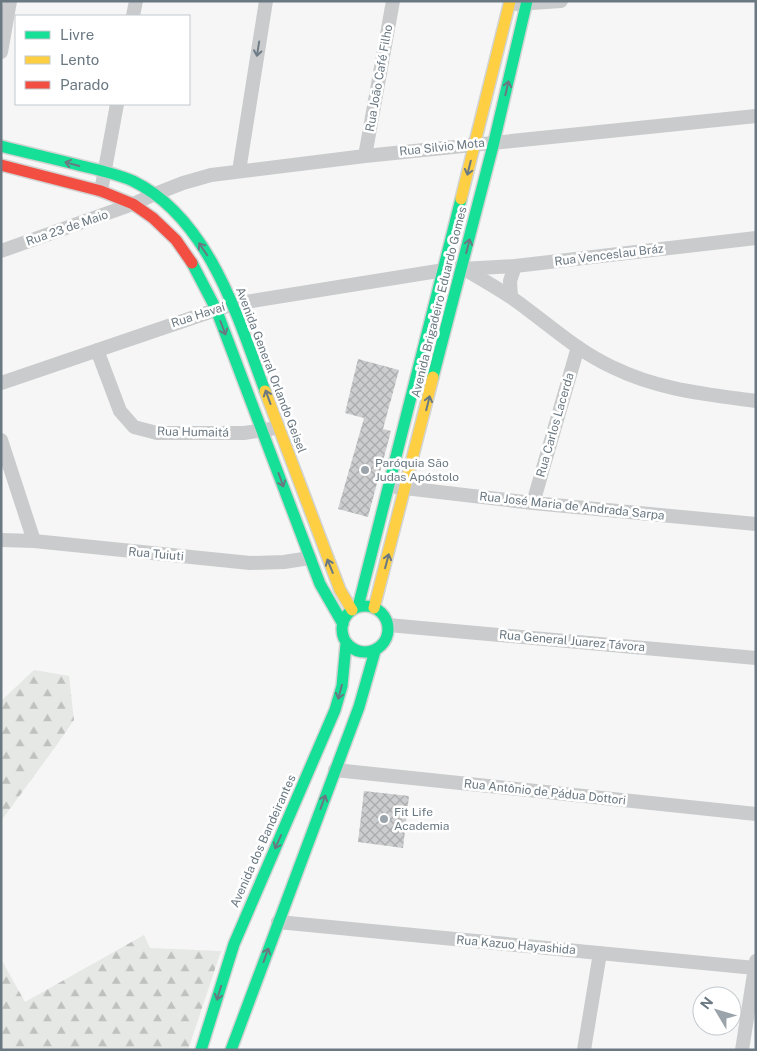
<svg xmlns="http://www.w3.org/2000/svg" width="757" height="1051" font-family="'Public Sans',sans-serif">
  <defs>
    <pattern id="forest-firs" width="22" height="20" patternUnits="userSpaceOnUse" patternTransform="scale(1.25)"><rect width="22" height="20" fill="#e5e8e4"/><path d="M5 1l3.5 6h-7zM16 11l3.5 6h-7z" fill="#bec1be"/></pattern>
    <pattern id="building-cross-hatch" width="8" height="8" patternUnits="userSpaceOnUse" patternTransform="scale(1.25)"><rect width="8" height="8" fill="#cccdce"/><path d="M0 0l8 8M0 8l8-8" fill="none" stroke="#aaabad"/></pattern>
  </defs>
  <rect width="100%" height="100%" fill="#f6f6f6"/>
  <!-- forest -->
  <path fill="url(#forest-firs)" d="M34 670 69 676 74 720 56 746 1 821V701Z
    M144 935 150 948 221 951 188 1050H1V959L25 1002Z"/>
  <!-- building -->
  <path fill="url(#building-cross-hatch)" d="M358 359 399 370 383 429 391 431 368 517 338 509 364 418 345 413Z
    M364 791 409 796 403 848 358 842Z"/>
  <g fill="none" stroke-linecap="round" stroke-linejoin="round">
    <defs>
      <path id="fast" d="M1 146C28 153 55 159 82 166 99 170 117 174 133 181 209 218 238 318 265 391
        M192 263 216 309 320 584 343 624
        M433 377 494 142 527 1
        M342 629a23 23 0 1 1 46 0a23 23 0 1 1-46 0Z
        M358 607 461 199
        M201 1050 234 944 335 710 342 686 346 644
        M231 1050 359 707 375 651"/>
      <path id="slow" d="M461 199 510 1
        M265 391 340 590 352 610
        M374 608 433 377"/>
      <path id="jam" d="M1 165 101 191 133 204 153 218 176 240 192 263"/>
    </defs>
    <!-- fast casing -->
    <use href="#fast" stroke="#d2d3d3" stroke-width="14"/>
    <!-- slow casing -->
    <use href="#slow" stroke="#d2d3d3" stroke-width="14"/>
    <!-- jam casing -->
    <use href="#jam" stroke="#d2d3d3" stroke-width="14"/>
    <!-- street -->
    <path stroke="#c9cbcc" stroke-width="14" d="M517 4 561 1
      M133 16 136 1
      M1 52 10 1
      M365 156 393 1
      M239 171 266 1
      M101 191 117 104
      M1 251 133 204 155 194 183 183 211 175 365 156 756 116
      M463 268C479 278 496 287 512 298 545 321 575 350 612 367 659 390 705 394 756 401
      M511 297 510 281 515 266
      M97 350 120 411 134 427 157 433H244L271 429
      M1 383 233 304 444 270 515 266 756 238
      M1 440 34 541
      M396 487 533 503 756 524
      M533 503 578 347
      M1 540 34 541 250 563 284 562 310 558
      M388 625 756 658
      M335 770 756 814
      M278 922 755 968
      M584 1050 600 953
      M742 1050 756 961"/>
    <!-- fast -->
    <use href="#fast" stroke="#16e098" stroke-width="11"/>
    <!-- slow -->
    <use href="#slow" stroke="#ffcf43" stroke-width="11"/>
    <!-- jam -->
    <use href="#jam" stroke="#f24e42" stroke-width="11"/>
  </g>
  <!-- one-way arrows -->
  <defs><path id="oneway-shaft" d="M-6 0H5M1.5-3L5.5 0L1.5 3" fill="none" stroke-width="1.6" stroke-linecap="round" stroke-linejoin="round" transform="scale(1.25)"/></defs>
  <use stroke="#6f7c86" href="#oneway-shaft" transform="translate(258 49) rotate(99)"/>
  <g stroke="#6a7882">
    <use href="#oneway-shaft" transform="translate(507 88) rotate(-77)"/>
    <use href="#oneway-shaft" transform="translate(72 164) rotate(-165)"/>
    <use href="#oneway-shaft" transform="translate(469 168) rotate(104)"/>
    <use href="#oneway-shaft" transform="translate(468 246) rotate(-76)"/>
    <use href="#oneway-shaft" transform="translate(203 249) rotate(-124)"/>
    <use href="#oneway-shaft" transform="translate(223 328) rotate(69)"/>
    <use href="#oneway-shaft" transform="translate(268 397) rotate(-110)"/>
    <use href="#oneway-shaft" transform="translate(428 403) rotate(-76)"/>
    <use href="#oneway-shaft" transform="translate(281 480) rotate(70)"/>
    <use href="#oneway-shaft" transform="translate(387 561) rotate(-75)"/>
    <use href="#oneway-shaft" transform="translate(330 566) rotate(-112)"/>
    <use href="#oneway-shaft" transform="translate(340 692) rotate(105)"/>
    <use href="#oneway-shaft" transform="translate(323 802) rotate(-70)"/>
    <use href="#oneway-shaft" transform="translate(278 842) rotate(114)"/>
    <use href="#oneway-shaft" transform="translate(266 955) rotate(-70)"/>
    <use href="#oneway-shaft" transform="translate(219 993) rotate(107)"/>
  </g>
  <!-- markers -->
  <g fill="#9ba4ab" stroke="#fff" stroke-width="2">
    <circle cx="365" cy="470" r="5"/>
    <circle cx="384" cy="819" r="5"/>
  </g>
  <g text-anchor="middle" stroke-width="5" stroke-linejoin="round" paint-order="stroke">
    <!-- street labels -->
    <g font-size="12" fill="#6a7882" stroke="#fff">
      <text transform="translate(379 78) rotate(-80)" y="4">Rua João Café Filho</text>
      <text transform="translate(442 147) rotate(-6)" y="4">Rua Silvio Mota</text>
      <text transform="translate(67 228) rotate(-19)" y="4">Rua 23 de Maio</text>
      <text transform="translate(609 255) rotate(-7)" y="4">Rua Venceslau Bráz</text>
      <text transform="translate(439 302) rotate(-76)" y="4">Avenida Brigadeiro Eduardo Gomes</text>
      <text transform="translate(198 315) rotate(-18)" y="4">Rua Havaí</text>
      <text transform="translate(271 370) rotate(69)" y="4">Avenida General Orlando Geisel</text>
      <text transform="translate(555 425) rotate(-74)" y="4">Rua Carlos Lacerda</text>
      <text transform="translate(193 432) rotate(1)" y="4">Rua Humaitá</text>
      <text transform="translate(572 506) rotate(6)" y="4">Rua José Maria de Andrada Sarpa</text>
      <text transform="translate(156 554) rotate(5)" y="4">Rua Tuiuti</text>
      <text transform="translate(572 641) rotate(5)" y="4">Rua General Juarez Távora</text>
      <text transform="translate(545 792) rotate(6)" y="4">Rua Antônio de Pádua Dottori</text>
      <text transform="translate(263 841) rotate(-66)" y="4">Avenida dos Bandeirantes</text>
      <text transform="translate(516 945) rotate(5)" y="4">Rua Kazuo Hayashida</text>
    </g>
    <!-- poi labels -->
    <g font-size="12" fill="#6a7882" stroke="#fff" text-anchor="start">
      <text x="375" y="467">Paróquia São<tspan x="375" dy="14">Judas Apóstolo</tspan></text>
      <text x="394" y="816">Fit Life<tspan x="394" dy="14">Academia</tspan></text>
    </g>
  </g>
  <!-- border -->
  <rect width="757" height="1051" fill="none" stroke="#6a7882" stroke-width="5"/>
  <!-- legend -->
  <rect x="15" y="15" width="175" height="90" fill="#ffffff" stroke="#c3c9cd"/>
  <rect x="25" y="31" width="25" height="8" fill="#16e098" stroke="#c3c9cd"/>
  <text x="60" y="40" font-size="15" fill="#6a7882">Livre</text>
  <rect x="25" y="56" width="25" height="8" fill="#ffcf43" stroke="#c3c9cd"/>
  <text x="60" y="65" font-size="15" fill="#6a7882">Lento</text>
  <rect x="25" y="81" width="25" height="8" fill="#f24e42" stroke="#c3c9cd"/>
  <text x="60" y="90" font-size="15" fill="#6a7882">Parado</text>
  <!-- north arrow -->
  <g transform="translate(717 1011) rotate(308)"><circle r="24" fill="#ffffff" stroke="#c3c9cd"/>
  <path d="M0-4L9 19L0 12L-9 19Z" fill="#9ba4ab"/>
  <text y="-8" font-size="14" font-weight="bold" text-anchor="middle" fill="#6a7882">N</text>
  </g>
</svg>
